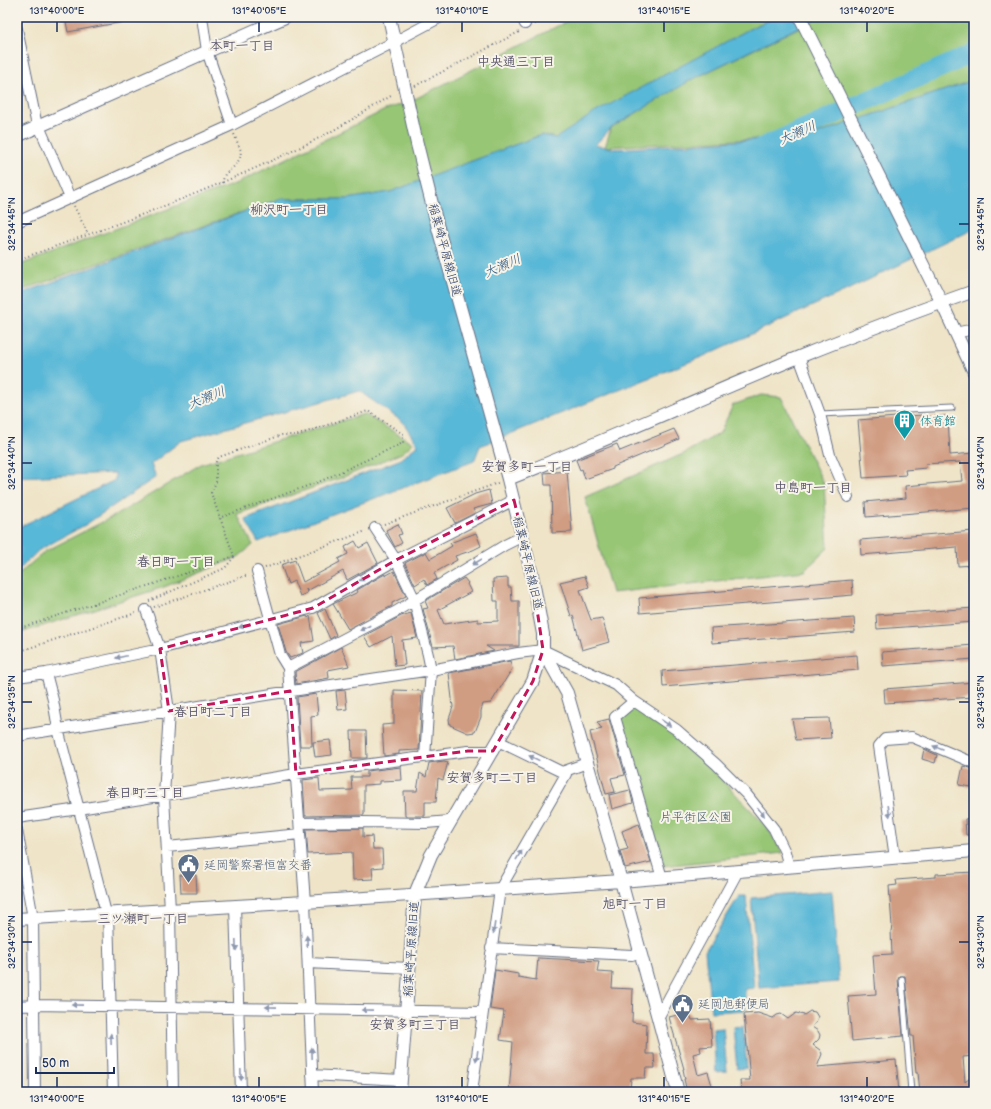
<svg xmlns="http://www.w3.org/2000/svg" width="991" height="1109" font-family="'Balsamiq Sans','Klee One',sans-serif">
  <rect width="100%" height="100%" fill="#f7f3e8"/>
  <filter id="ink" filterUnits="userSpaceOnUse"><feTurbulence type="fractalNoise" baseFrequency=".025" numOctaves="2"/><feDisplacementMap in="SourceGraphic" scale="8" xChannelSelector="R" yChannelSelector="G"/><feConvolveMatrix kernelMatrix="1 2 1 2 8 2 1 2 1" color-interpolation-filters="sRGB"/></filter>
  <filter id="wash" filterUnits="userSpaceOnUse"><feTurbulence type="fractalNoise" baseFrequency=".012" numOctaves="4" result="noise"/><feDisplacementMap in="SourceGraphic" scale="16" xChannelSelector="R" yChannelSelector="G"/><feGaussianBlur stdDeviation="0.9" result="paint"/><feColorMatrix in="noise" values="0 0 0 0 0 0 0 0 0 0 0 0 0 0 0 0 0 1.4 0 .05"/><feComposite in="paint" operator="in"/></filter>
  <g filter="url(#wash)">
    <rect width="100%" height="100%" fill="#efe4c7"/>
    <!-- green -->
    <path fill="#97c674" stroke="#597a69" d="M575 17H777L753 27 556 138 541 135 390 192 347 199H279L17 292V266L237 183 385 110 413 100Z
      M821 17H974V80L811 136 605 147 611 128 691 80Z
      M761 395 781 397 824 484 828 548 804 571 612 593 585 497 683 454 720 433 733 405Z
      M364 414 413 443 402 453 341 478 237 514 253 545 238 557 164 587 17 634V576L44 552 118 514 201 464Z
      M634 705 667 728 701 758 767 827 783 853 663 866 618 717Z"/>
    <!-- water -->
    <path fill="#58b8d7" stroke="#3a749a" d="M777 17H819L691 80 611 128 595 145 617 149 811 136 974 80V229L845 291 704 356 480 446 474 461 258 542 245 519 399 460 418 445 403 422 359 391 181 441 151 464 156 477 85 525 39 550 17 572V528L115 480V473L17 477V295L279 199H347L390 192 541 135 556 138 594 113 753 27Z
      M832 891 839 982 759 988 751 898Z
      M739 896H746L754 988 745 989V1010L711 1012 705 951Z
      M743 1026 747 1068 737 1069 733 1027Z
      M723 1028 727 1071 716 1072 713 1029Z"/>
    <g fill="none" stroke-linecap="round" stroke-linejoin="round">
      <!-- river -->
      <path stroke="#58b8d7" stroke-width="19" d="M760 148 974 53"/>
    </g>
    <g id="blocks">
      <!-- building -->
      <path fill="#d09c82" d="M65 17H128V21L68 32Z
        M922 415V418L948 416 950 455 974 453V508L866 517 865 502 906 498 905 486 962 481 960 462 925 464 926 468 905 470 906 475 863 478 858 420Z
        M674 429 679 439 613 467V469L585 479 582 469 580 470 576 460 617 444 620 451Z
        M567 471 572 532 552 533 551 485H545L544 473Z
        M489 490 492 504 473 509 475 513 455 523 447 508 475 494Z
        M398 524 402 534 398 535 402 543 395 547 386 530Z
        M974 531V565L958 566 957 547 861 555 860 540Z
        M476 533 481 546 473 550 455 556 457 560 434 573 437 579 427 585 424 579 415 585 405 563 426 552 430 559 452 546 450 543Z
        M355 541 359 548 368 543 378 563 347 580 343 571 307 591 306 589 307 593 300 596 294 581 288 584 281 565 295 560 303 582 340 562 338 559 348 554 345 547Z
        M394 571 406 596 392 603V606L348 629 333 604 358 592 357 590 385 574V576Z
        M585 576 589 587 580 590 591 620 602 618 609 642 582 650 573 615 571 616 560 582Z
        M464 578 468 583 467 584 471 592 438 610 444 624 478 619V622L498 621V601H494L493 579 508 578V587H511L512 601H519V646H486L494 651 455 659 453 646 433 647 423 609 428 608 425 601Z
        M852 580 853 595 640 613 639 598Z
        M974 608V622L877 629 876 615Z
        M325 609 336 635 330 639 318 613Z
        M411 613 417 638 402 640 405 665 395 666 392 636 371 647 364 636 401 616Z
        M307 616 308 618 310 616 314 641 301 643 303 653 290 658 286 652 278 624Z
        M854 618 855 632 712 643 711 628Z
        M974 645V659L883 666 882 652Z
        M341 647 349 666 328 670 329 678 296 684 295 672Z
        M857 655 858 670 663 687 662 671Z
        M510 661 512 669 491 703 483 704 481 711V717L475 732 468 733 450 725 449 719 453 707 449 673Z
        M974 682V697L885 703 884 689Z
        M345 690 347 709 338 710 336 691Z
        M394 690 422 691 419 750 399 751V754L384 756 382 725 394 724Z
        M316 694 318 715 311 716 312 746H300L297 697Z
        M829 718 831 738 796 740 792 719Z
        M609 719 625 775 611 778 615 792 606 794 590 732 602 729 597 722Z
        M351 731H366L367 758H352Z
        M330 740 332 755 315 757 313 742Z
        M924 749 937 755 935 763 922 759Z
        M444 761 448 762 443 780 438 778 436 802H425V816H405L404 791H417L420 773 426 777 429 763Z
        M963 766 974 769 971 787 959 785Z
        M401 767 402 780 380 781V784L364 785V815L305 816 303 780 319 778 320 791 352 790 351 777H367V771Z
        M630 790 633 803 612 809 609 795Z
        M974 818V834L966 835 965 819Z
        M639 824 651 862 625 868 620 851 628 849 622 831Z
        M363 828V837L372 836 373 849H382L383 867 372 868 373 879 353 880 352 852 308 854 306 829Z
        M974 872V1056L963 1057 965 1082 974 1075V1092H920L918 1073H916L913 1036H911L905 976H900L898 979 903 1036 852 1041 848 996 876 994 873 955 892 954 891 931 892 926 889 886 897 885 896 880 936 877V874Z
        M180 875H196L197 893H181Z
        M538 958 599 961 597 972 613 973 612 988 633 989 632 1022 647 1024 646 1054H654L655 1068H646L645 1078H631L630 1092H509L513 1042 500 1040 504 1011 490 1009 495 970 518 974V977L536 980Z
        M810 1011 815 1012 818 1017 817 1021 812 1027 818 1031 820 1035 819 1039 813 1045 820 1050 822 1054 817 1067 896 1060 899 1092H741L740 1080H750L744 1014 758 1013 773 1018 777 1015 781 1014 788 1019 796 1013 804 1015Z
        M689 1012 692 1020 710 1019 712 1046 700 1047 701 1052 693 1054 698 1075 708 1072 714 1092H687L684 1079H685L683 1069H684L669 1017Z"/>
    </g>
  </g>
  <g filter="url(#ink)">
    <use href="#blocks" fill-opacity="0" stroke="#656e83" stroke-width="1"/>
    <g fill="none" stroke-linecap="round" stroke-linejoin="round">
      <defs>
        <path id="service" d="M820 414 952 408
          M902 979 911 1092"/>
        <path id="minor" d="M202 17 207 51 232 125
          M522 17 525 24
          M17 29 37 126
          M39 126 70 198
          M17 222 232 125 394 42 441 17
          M955 333 974 329
          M799 357 820 414 830 455 848 497
          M375 528 396 560 413 596 428 655 431 670 425 757
          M257 571 280 655 288 668
          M146 610 160 649 169 711 164 796 170 910 173 1092
          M46 673 53 700 58 729 106 913
          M17 677 46 673 160 649 313 608 396 560 514 500
          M634 701 615 717 662 878
          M17 736 272 694 431 670 518 653 543 650 616 685 634 701 677 730 716 764 747 795 774 829 785 852 789 867
          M562 772 587 763
          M17 818 79 809 296 774 468 751H493
          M300 823 363 822 426 823 450 821
          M17 830 33 918 35 1092
          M167 847 300 834
          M895 858 879 746 885 739 912 737 974 763
          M235 906 241 1092
          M108 913 113 1092
          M491 948 632 955 640 952
          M308 963 410 968
          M17 1006 34 1005 483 1012
          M658 1018 738 871
          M312 1075 401 1080
          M313 1092 305 902 288 668 395 612 505 545 523 536
          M472 1092 500 889 566 774 498 741"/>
        <path id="tertiary" d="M389 17 417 144 438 228 508 479 532 575 543 634V650L533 681 431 855 415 894 400 1092
          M800 17 938 295 974 372
          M17 136 285 17
          M508 479C606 441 701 397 799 357 856 334 915 312 974 291
          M543 650 567 693 621 881 678 1092
          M17 919 305 902 621 881 974 851"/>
      </defs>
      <!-- service casing -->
      <use href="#service" stroke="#656e83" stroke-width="7"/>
      <!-- minor casing -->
      <use href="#minor" stroke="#656e83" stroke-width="12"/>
      <!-- tertiary casing -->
      <use href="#tertiary" stroke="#656e83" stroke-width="14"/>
      <!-- path -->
      <path stroke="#656e83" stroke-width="2" stroke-dasharray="1 3" stroke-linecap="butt" d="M534 24 549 17
        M415 86 519 32
        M222 183 225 174 236 165 240 158 241 151 234 134
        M74 206 88 234
        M17 260C119 224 221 187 317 139 343 126 367 110 391 96
        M384 524 498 483
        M265 568 366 531
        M149 601 225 568 234 557
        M154 607 248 575
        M17 629 214 564 234 556 211 493 216 482V462L219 457 282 435H298L368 411 403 434V443L321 481 219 518
        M17 652 136 613"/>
      <!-- service -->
      <use href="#service" stroke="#fff" stroke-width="5"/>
      <!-- minor -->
      <use href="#minor" stroke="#fff" stroke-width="10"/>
      <!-- tertiary -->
      <use href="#tertiary" stroke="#fff" stroke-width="12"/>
    </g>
    <!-- one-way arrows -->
    <defs><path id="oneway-solid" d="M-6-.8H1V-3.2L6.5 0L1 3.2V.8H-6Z"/></defs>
    <g fill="#8d97ae">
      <use href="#oneway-solid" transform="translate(479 517) rotate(153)"/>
      <use href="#oneway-solid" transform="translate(477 562) rotate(148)"/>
      <use href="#oneway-solid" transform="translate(364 578) rotate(150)"/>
      <use href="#oneway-solid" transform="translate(244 626) rotate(165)"/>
      <use href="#oneway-solid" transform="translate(365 628) rotate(153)"/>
      <use href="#oneway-solid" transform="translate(121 657) rotate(168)"/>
      <use href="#oneway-solid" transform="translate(666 723) rotate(35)"/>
      <use href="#oneway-solid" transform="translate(938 748) rotate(-158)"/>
      <use href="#oneway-solid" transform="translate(534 758) rotate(-154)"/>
      <use href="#oneway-solid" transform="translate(889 811) rotate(82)"/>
      <use href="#oneway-solid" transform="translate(761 812) rotate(52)"/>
      <use href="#oneway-solid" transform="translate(519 855) rotate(-60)"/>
      <use href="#oneway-solid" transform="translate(494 928) rotate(98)"/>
      <use href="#oneway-solid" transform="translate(307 941) rotate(-93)"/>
      <use href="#oneway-solid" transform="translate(236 945) rotate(88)"/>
      <use href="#oneway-solid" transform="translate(77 1005) rotate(-179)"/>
      <use href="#oneway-solid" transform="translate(271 1007) rotate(-179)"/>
      <use href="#oneway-solid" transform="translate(367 1010) rotate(-179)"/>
      <use href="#oneway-solid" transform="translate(111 1039) rotate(-92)"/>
      <use href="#oneway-solid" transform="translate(312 1053) rotate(-92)"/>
      <use href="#oneway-solid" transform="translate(477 1056) rotate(98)"/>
      <use href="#oneway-solid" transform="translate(241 1075) rotate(88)"/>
    </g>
  </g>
  <!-- marked area -->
  <path fill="none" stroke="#c2185b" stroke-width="3" stroke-dasharray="8 5" stroke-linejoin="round" d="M514 500 532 575 543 650 533 681 493 751H468L296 774 290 691 169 711 160 649 313 608 396 560Z"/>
  <!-- ticks -->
  <path fill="none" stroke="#1b2f5e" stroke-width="1.5" d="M57 22V32M259 22V32M462 22V32M664 22V32M867 22V32M22 224H32M959 224H969M22 463H32M959 463H969M22 702H32M959 702H969M22 942H32M959 942H969M57 1077V1087M259 1077V1087M462 1077V1087M664 1077V1087M867 1077V1087"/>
  <!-- icons -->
  <defs>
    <symbol id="building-pin" viewBox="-11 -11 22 30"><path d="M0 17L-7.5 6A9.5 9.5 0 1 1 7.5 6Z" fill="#0f9aa8" stroke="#f7f3e8"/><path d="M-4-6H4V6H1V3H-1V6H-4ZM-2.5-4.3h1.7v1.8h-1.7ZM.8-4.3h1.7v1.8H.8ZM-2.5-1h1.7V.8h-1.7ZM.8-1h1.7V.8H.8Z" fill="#fff"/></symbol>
    <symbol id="civic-pin" viewBox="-11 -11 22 30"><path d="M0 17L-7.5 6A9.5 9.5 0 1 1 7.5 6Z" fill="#5c6f8a" stroke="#f7f3e8"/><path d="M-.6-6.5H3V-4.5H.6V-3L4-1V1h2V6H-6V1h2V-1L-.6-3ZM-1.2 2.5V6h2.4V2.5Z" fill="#fff"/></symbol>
  </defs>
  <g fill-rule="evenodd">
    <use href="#building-pin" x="892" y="408" width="25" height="34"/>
    <use href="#civic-pin" x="176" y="852" width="25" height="34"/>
    <use href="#civic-pin" x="670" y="992" width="25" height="34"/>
  </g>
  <g text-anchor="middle" stroke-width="4" stroke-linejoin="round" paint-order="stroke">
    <!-- street labels -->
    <g font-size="12" fill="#1b2f5e" stroke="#f7f3e8">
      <text transform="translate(445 250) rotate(75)" y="4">稲葉崎平原線旧道</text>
      <text transform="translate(528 563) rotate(77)" y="4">稲葉崎平原線旧道</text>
      <text transform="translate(411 949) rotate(-86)" y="4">稲葉崎平原線旧道</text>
    </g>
    <!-- culture labels -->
    <g font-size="12" fill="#0d838f" stroke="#f7f3e8" text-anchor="start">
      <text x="920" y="425">体育館</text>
    </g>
    <!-- park labels -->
    <g font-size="12" fill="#3a5564" stroke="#f7f3e8">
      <text x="696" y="821">片平街区公園</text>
    </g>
    <!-- service labels -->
    <g font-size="12" fill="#4e5e75" stroke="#f7f3e8" text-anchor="start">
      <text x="204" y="869">延岡警察署恒富交番</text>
      <text x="698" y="1008">延岡旭郵便局</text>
    </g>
    <!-- neighbourhood labels -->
    <g font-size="13" font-weight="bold" fill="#5a556b" stroke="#f7f3e8">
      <text x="242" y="50">本町一丁目</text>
      <text x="516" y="66">中央通三丁目</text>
      <text x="289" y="214">柳沢町一丁目</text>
      <text x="527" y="471">安賀多町一丁目</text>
      <text x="813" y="492">中島町一丁目</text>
      <text x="176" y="566">春日町一丁目</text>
      <text x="213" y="716">春日町二丁目</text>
      <text x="492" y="782">安賀多町二丁目</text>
      <text x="145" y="797">春日町三丁目</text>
      <text x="635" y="908">旭町一丁目</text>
      <text x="143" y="923">三ツ瀬町一丁目</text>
      <text x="415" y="1029">安賀多町三丁目</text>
    </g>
    <!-- water labels -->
    <g font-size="13" font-style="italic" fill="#2d5882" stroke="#f7f3e8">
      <text transform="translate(797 132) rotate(-24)" y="5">大瀬川</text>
      <text transform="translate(502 265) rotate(-24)" y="5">大瀬川</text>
      <text transform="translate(206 397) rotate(-22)" y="5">大瀬川</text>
    </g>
  </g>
  <!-- margin -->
  <rect width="991" height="1109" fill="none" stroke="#f7f3e8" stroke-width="44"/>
  <!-- scale -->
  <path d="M36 1067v6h78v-6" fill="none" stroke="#1b2f5e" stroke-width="2"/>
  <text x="42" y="1067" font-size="12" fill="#1b2f5e" stroke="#f7f3e8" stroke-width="3" paint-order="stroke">50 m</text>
  <rect x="22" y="22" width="947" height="1065" fill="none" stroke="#1b2f5e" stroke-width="1.5"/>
  <g font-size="10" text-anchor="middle" fill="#1b2f5e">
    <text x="57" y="14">131°40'00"E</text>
    <text x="259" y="14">131°40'05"E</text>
    <text x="462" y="14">131°40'10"E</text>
    <text x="664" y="14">131°40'15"E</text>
    <text x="867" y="14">131°40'20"E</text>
    <text transform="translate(11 224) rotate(-90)" y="4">32°34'45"N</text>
    <text transform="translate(980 224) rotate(-90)" y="4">32°34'45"N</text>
    <text transform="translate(11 463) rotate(-90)" y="4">32°34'40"N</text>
    <text transform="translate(980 463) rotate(-90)" y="4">32°34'40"N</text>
    <text transform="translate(11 702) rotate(-90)" y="4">32°34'35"N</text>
    <text transform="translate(980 702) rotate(-90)" y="4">32°34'35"N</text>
    <text transform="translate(11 942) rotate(-90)" y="4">32°34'30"N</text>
    <text transform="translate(980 942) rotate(-90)" y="4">32°34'30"N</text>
    <text x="57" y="1102">131°40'00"E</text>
    <text x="259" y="1102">131°40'05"E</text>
    <text x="462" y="1102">131°40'10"E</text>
    <text x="664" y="1102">131°40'15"E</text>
    <text x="867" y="1102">131°40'20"E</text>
  </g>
</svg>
